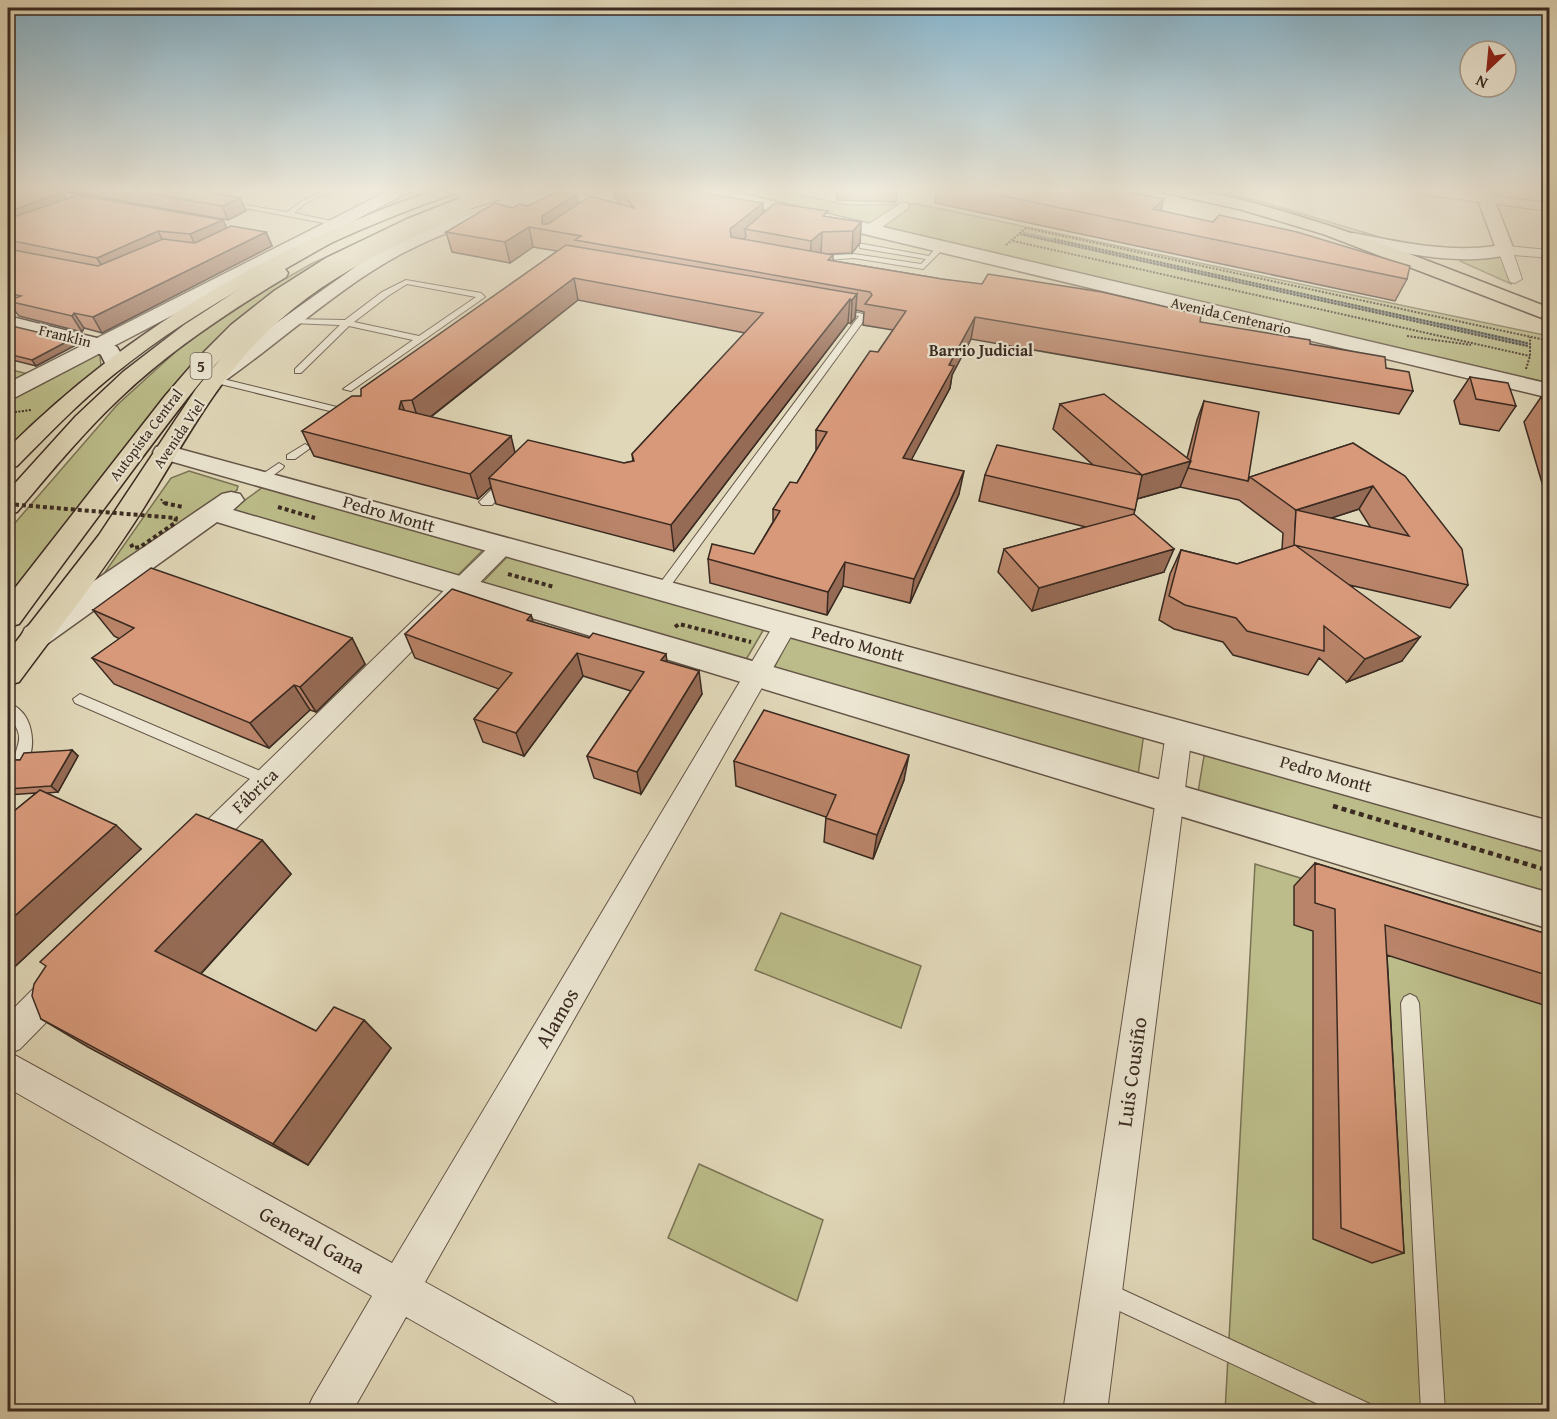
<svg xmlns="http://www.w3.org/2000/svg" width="1557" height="1419" font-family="'Gentium Book Plus',serif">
  <rect width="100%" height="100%" fill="#e0d7b8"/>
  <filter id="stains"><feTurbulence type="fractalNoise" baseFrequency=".00333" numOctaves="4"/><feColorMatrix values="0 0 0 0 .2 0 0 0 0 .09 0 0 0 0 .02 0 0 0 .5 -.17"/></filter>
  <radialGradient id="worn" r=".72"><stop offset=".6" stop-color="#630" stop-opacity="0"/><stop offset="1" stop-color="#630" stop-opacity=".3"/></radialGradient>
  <!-- green -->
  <path fill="#bbbc89" stroke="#7a7355" stroke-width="1.5" d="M712 189H773L847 205 917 204 1549 336V383Z
    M1184 189H1206L1266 203 1393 241 1360 237 1245 202Z
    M401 222 338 253 234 324 185 372 8 598V531L117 405 182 346 257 295 311 264Z
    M1503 256 1511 284 1460 261 1461 258 1483 259Z
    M97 352 100 356 101 367 15 445 8 443V369L48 379Z
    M189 471 238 486 237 490 109 578 103 575 171 478Z
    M263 487 483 550 453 580 227 513Z
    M507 557 764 629 744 663 479 586Z
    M792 634 1144 733 1138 775 774 668Z
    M1204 756H1213L1549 851V901L1198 792Z
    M1255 864 1549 955V1411L1225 1412Z
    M781 913 921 966 901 1028 755 970Z
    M699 1164 823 1220 797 1301 668 1238Z"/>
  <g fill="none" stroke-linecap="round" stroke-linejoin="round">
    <!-- stream-far1 -->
    <path stroke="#708074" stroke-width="4" d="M1024 234 1448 327"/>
    <!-- stream -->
    <path stroke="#708074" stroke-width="4.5" d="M1441 325 1526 344"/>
    <defs>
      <path id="service" d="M328 189H336L306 203 294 213 336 222 334 225 224 204 227 202 287 212 302 201Z
        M598 189 603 190 578 203 563 207 560 205Z
        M863 244 929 256 938 245 945 247 923 269 854 258 826 260 818 266 814 264 821 256 854 254 921 264 926 259 860 248V244Z
        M406 280 481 293 485 297 351 391 343 389 413 340 349 326 301 373H295V369L340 325 291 323H288V319L345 320 382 292ZM407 284 476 297 419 336 354 322 388 296Z
        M835 308 868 315 666 592H658L656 589 658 586 859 316 835 312Z
        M215 377 353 411 355 413 350 416 212 382 211 380Z
        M305 444 310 447 309 449 295 459H287V455Z
        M279 463 284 466 283 468 266 481H258V477Z
        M80 694 272 776 274 780 272 784 267 786 262 784 75 703 73 699Z
        M8 703C33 711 37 744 27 764H17C10 746 31 742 8 716Z
        M1410 994 1416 997 1419 1003 1445 1412H1421L1401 1003 1404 997Z
        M1106 1282 1370 1404 1373 1412H1335L1098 1301 1095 1293 1098 1285Z"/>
      <path id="pedestrian" d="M511 474 518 478 516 481 492 505H482L479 502 506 475Z"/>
      <path id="minor" d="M49 189H65L8 212V204Z
        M1405 189H1437L1550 203V211L1411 193Z
        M903 202 907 203 909 206 907 209 874 233H864L862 230 864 227Z
        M1505 246 1550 250V258L1514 255 1522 279 1515 283 1510 282 1498 250Z
        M503 539 511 541 514 546 511 551 207 858 197 862 187 858 182 849 187 840 495 541Z
        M786 616 794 618 798 624 425 1282 632 1397 639 1412H573L406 1317 352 1412H306L313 1397 372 1296 8 1088V1014L48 974 60 969 72 974 76 985 72 996 20 1049 11 1053 392 1263 778 618Z
        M1179 723 1188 726 1192 733 1107 1412H1063L1166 733 1170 726Z"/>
      <path id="tertiary" d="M11 189H45L114 200 122 205 114 210 19 194Z
        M392 189H411L409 192 16 397 8 399V383Z
        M450 189H472L493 196 515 198 547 189H571L569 192C512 210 454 226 401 254 338 288 284 339 226 380L218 382 210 380 207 375 210 370 365 260 410 236 491 206 452 192Z
        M696 189H722L1550 384V398L843 229 698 192Z
        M1474 189H1490L1514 250 1511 254C1459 267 1405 253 1353 243L1347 242 1344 238 1347 234 1353 233C1400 242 1447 253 1495 246Z
        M165 445 1550 821V853L156 457 153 452 156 447Z
        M231 492 240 494 244 500 233 510 1550 893V929L217 522 47 644 36 647 25 644 21 636 25 628 222 494Z"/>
      <path id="secondary" d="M8 316 105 340 117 347 126 362 123 367 115 368 107 367 101 355 91 348 8 328Z"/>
      <path id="primary" d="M438 189H460L458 192C333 236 216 292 113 375 78 403 48 435 17 466L8 468V448C135 323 270 247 438 189Z
        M512 189H536C529 196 512 201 502 198L500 195 502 192Z
        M484 198 492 203 490 206C411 236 330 271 269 330 212 384 178 455 136 520 100 576 59 628 19 682L8 685V652L99 535 196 389 234 342 279 300 332 265 389 235Z"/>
      <path id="trunk" d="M1159 189C1198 187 1238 199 1275 209 1369 236 1459 273 1550 308V321L1323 234 1239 209 1161 192Z"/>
      <path id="motorway" d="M468 195 474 197 476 200 474 203C399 233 324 266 263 318 213 360 177 412 138 463 98 517 58 570 19 624L8 627V597L165 396 197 359 231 325 274 291 326 258 407 219Z
        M330 231 336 232 339 236 336 240 285 269 288 273 286 277C227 313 169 351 119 399 82 434 50 473 17 512L8 514V491L76 416 123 372 184 325 249 283 245 279 247 275Z"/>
    </defs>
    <!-- service casing -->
    <use href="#service" stroke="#645547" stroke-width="2"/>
    <!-- pedestrian casing -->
    <use href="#pedestrian" stroke="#645547" stroke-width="2"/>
    <!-- minor casing -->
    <use href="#minor" stroke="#645547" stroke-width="2"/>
    <!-- tertiary casing -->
    <use href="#tertiary" stroke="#645547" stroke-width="3"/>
    <!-- secondary casing -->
    <use href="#secondary" stroke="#3a2a21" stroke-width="3"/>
    <!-- primary casing -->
    <use href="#primary" stroke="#3a2a21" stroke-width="3"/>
    <!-- trunk casing -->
    <use href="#trunk" stroke="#3a2a21" stroke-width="3"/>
    <!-- motorway casing -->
    <use href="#motorway" stroke="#3a2a21" stroke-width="3"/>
    <!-- path-far2 -->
    <path stroke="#3a2a21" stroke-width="2" stroke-dasharray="2 1.5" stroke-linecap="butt" d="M1020 234 1531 347
      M1054 239 1531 344
      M1013 241 1530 356
      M1006 245 1026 228 1550 341
      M1407 336 1471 345
      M1526 369 1530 356V337
      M8 413 31 410
      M161 499 164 504 168 505"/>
    <!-- path-far1 -->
    <path stroke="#3a2a21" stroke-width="4" stroke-dasharray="4 3" stroke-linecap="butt" d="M164 503 183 507
      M278 507 315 518
      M508 574 554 587
      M675 627 679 624 751 642"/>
    <!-- path -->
    <path stroke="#3a2a21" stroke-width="4.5" stroke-dasharray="5 4" stroke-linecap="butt" d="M1333 806 1550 871"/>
    <!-- service -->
    <use href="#service" fill="#ebe5d1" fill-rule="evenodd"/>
    <!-- pedestrian -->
    <use href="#pedestrian" fill="#ebe5d1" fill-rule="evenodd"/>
    <!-- minor -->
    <use href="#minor" fill="#ebe5d1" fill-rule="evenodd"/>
    <!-- tertiary -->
    <use href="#tertiary" fill="#ebe5d1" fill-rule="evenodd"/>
    <!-- secondary -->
    <use href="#secondary" fill="#ebe5d1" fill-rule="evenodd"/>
    <!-- primary -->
    <use href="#primary" fill="#e0d7b8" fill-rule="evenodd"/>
    <!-- trunk -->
    <use href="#trunk" fill="#e0d7b8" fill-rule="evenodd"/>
    <!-- motorway -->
    <use href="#motorway" fill="#e0d7b8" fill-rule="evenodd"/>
    <defs>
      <path id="motorway-bridge" d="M468 200 497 191"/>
    </defs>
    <!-- motorway-bridge casing -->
    <use href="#motorway-bridge" stroke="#3a2a21" stroke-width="20" stroke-linecap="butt"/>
    <!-- path-bridge-far1 -->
    <path stroke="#3a2a21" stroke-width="2" stroke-dasharray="2 1.5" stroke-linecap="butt" d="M8 504 16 505"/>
    <!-- path-bridge -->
    <path stroke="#3a2a21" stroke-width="4" stroke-dasharray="4 3" stroke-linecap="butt" d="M8 504 176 518 175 523 140 547 133 548 131 544"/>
    <!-- motorway-bridge -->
    <use href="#motorway-bridge" stroke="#e0d7b8" stroke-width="18"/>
  </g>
  <!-- wall -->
  <path fill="#b98469" stroke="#3a2a21" stroke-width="1.5" fill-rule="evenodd" d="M8 189 19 193 62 192 66 199 227 228 266 232 272 246 102 333 84 328 82 332 19 316 12 307 8 306Z
    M65 189H194L240 198 246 211 228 220 66 191Z
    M613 189H681L764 213 828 217 861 222 860 243 852 253 826 254 833 255V261L1200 322 1310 344 1386 368 1413 391 1399 414 971 339 952 375 950 388 911 459 959 494 910 603 843 586 827 615 710 583 708 559 754 554 773 522V509L797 483 816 451V430L878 352 893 330 863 325 864 312 856 310 855 318 851 323H848L674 551 496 504 491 487 478 499 314 456 302 431 361 396 557 251 533 247 510 263 452 252 446 232 513 208 579 204H620L614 196ZM578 300 745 333 632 454 633 461 624 463 515 453 431 417Z
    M837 189H897L896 202 837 200Z
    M937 189H1113L1160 210 1407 279 1395 301 935 203Z
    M8 325 74 346 36 366 8 359Z
    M1470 377 1516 406 1499 431 1460 424 1454 401Z
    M1541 397 1550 399V510L1524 422Z
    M1204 401 1248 481 1250 477 1353 443 1468 585 1450 608 1349 585 1402 661 1347 682 1319 658 1308 675 1233 655 1223 642 1174 629 1159 620 1170 574 1181 550 1237 564 1282 549 1283 533 1239 500 1180 487 1137 499 1134 514 1164 572 1032 611 998 572 1004 549 1086 527 979 501 985 475 1093 465 1053 429 1060 404 1187 458 1197 420ZM1359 509 1371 528 1330 518Z
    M93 610 352 638 365 664 316 712 310 710 269 748 114 684 92 658 120 639 114 636Z
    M531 615 533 622 667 662 702 694 641 794 594 778 587 756 631 691 583 676 524 756 483 742 474 719 499 689 415 658 405 634Z
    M72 750 78 756 58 792 47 793 141 849 8 973V816L36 793 8 795V755L13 760H20Z
    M734 761 904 780 873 859 824 842 826 817 736 786Z
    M262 840 291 874 201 974 316 1031 364 1020 391 1048 308 1165 88 1047 41 1019Z
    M1315 863 1550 935V1007L1387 955 1404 1253 1372 1263 1313 1239V931L1294 925V886Z"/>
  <!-- shaded-wall -->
  <path fill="#966b55" stroke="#3a2a21" stroke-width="1.5" d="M8 189H17L21 197 8 202Z
    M62 192 70 205 8 229V212Z
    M577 194 580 214 553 231 542 224V216Z
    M240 198 246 211 228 220 222 206Z
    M1164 199 1158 220 1153 209Z
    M763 203 764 222 745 229 746 237 731 249 730 229Z
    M223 220 230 234 197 249 190 234Z
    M861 222 860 243 852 253 853 231Z
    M529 227 533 247 510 263 505 242Z
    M158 231 165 245 106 273 97 258Z
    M266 232 272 246 102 333 93 317Z
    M822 232 821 254 810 263 811 241Z
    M574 278 578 300 420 425 412 400Z
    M857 294 855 318 851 323 852 300Z
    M850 299 848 323 674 551 671 525Z
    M74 313 84 328 82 332 72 316Z
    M975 317 971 339 952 375 950 388 900 481 903 458 949 365Z
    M70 340 74 346 36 366 32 360Z
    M401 401 410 426 399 409Z
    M511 436 517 461 489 478 491 487 478 499 470 474Z
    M1191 461 1180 487 1133 500 1142 475Z
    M964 471 959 494 910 603 914 579Z
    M1373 486 1359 509 1295 530 1296 510Z
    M1174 549 1164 572 1032 611 1039 588Z
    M845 562 843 586 827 615 828 592Z
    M531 615 538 639 527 620Z
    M1420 637 1402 661 1347 682 1365 659Z
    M352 638 365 664 316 712 300 687Z
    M577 653 583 676 524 756 516 733Z
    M666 654 669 677 661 660Z
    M699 671 702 694 641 794 637 772Z
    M294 685 310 710 269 748 250 723Z
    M72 750 78 756 58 792 51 786Z
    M909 755 904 780 873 859 877 835Z
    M116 825 141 849 8 973V922Z
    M262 840 291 874 193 982 155 951Z
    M364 1020 391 1048 308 1165 273 1144Z"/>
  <!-- building -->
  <path fill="#d7997a" stroke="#3a2a21" stroke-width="1.5" fill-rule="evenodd" d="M30 189H44L62 192 8 212V197Z
    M124 189H194L240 198 222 206Z
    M620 189H681L763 203 730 229 731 237 833 255 828 260 942 279 982 284 988 274 1102 292 1201 315 1200 322 1310 340V344L1385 357 1386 368 1409 372 1413 391 975 317 949 365 954 366 903 458 964 471 914 579 845 562 828 592 708 559 712 544 754 554 780 511 773 509 790 482 797 483 827 432 816 430 870 351 878 352 906 311 865 304 872 295 870 292 575 240 581 236 529 227 505 242 446 232 495 203 513 208 519 204 527 206 558 192 577 194 542 216V224H548L590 196 634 208Z
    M969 189H1113L1164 199 1153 209 1213 222 1219 215 1297 232 1410 266 1407 279Z
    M78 195 223 220 190 234 158 231 97 258 8 240V219Z
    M775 203 828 211 823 216 861 222 853 231 822 232 811 241 745 229Z
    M231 226 266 232 93 317 74 313 72 316 8 301 21 296 8 293V249L98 266 163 239 195 243Z
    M566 245 857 294 852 300 850 299 671 525 489 478 528 440 624 463 634 461 632 454 763 313 574 278 412 400 401 401 399 409 511 436 470 474 302 431 352 396H361V389Z
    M8 325 70 340 32 360 8 354Z
    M1470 377 1508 383 1516 406 1476 399Z
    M1104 394 1191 461 1142 475 1060 404Z
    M1541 397 1550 399V422Z
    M1204 401 1259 412 1248 481 1188 468 1191 461 1190 462Z
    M1353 443 1405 476 1462 549 1468 585 1294 545 1296 510 1250 477ZM1373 486 1409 536 1296 510Z
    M997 445 1142 475 1135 510 985 475Z
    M1134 514 1174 549 1039 588 1004 549Z
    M1295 545 1420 637 1365 659 1324 626V651L1247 631 1236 618 1185 605 1169 596 1181 550 1237 564Z
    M151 568 352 638 300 687 294 685 250 723 92 658 134 628 93 610Z
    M452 589 531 615 527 620 589 638 593 633 666 654 661 660 699 671 637 772 587 756 644 672 577 653 516 733 474 719 512 673 405 634Z
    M764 710 909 755 877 835 826 818 836 795 734 761Z
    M72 750 51 786 8 789V756L9 760H20L24 753Z
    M40 790 116 825 8 922V816Z
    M196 814 262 840 155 951 316 1031 334 1007 364 1020 273 1144 41 1019 32 996 34 984 46 966 40 962Z
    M1315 863 1550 935V976L1385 925 1404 1253 1341 1228 1335 909 1315 903Z"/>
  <!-- sky -->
  <linearGradient id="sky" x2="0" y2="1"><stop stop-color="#86b6d0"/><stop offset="0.49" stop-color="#f1eddf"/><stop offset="1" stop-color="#f1eddf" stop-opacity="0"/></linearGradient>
  <rect width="1557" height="387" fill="url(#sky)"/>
  <g text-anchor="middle" stroke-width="4.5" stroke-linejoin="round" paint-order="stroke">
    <!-- far-street labels -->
    <g font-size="15" fill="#3a2a21" stroke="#ebe5d1">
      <text transform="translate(1231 316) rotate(13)" y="5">Avenida Centenario</text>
      <text transform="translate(65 336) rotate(14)" y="5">Franklin</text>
      <text transform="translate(179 434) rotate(-56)" y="5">Avenida Viel</text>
      <text transform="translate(146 435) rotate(-53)" y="5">Autopista Central</text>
    </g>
    <!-- far-neighbourhood labels -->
    <g font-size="16" font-weight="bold" fill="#3a2a21" stroke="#ebe5d1">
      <text x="981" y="356">Barrio Judicial</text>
    </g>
    <!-- shield labels -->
    <rect fill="#ebe5d1" stroke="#6f6256" stroke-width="1.5" x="190.5" y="353" width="21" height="26" rx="4.5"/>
    <g font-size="16" font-weight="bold" fill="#3a2a21">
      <text x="201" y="372">5</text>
    </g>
    <!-- street labels -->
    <g font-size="18" fill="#3a2a21" stroke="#ebe5d1">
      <text transform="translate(389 514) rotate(16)" y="6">Pedro Montt</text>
      <text transform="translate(858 644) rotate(15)" y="6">Pedro Montt</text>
      <text transform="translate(1326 774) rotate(16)" y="6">Pedro Montt</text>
      <text transform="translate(255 791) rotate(-44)" y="6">Fábrica</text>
    </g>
    <!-- near-street labels -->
    <g font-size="21" fill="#3a2a21" stroke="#ebe5d1">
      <text transform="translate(557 1018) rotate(-60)" y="7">Alamos</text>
      <text transform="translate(1132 1072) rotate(-82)" y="7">Luis Cousiño</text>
      <text transform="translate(312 1240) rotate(29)" y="7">General Gana</text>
    </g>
  </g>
  <!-- margin -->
  <rect width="1557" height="1419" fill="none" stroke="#e0d7b8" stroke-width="30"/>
  <rect x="9" y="9" width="1539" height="1401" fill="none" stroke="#3a2a21" stroke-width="3"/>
  <rect x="15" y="15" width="1527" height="1389" fill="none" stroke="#3a2a21" stroke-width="1.5"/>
  <!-- north arrow -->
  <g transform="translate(1488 69) rotate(206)"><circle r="28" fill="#ebe5d1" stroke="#a49a8b" stroke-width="1.5"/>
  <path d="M0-4.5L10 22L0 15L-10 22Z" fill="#8f2418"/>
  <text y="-9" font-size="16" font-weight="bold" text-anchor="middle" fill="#3a2a21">N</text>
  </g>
  <rect width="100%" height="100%" filter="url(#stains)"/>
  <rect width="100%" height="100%" fill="url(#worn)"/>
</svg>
